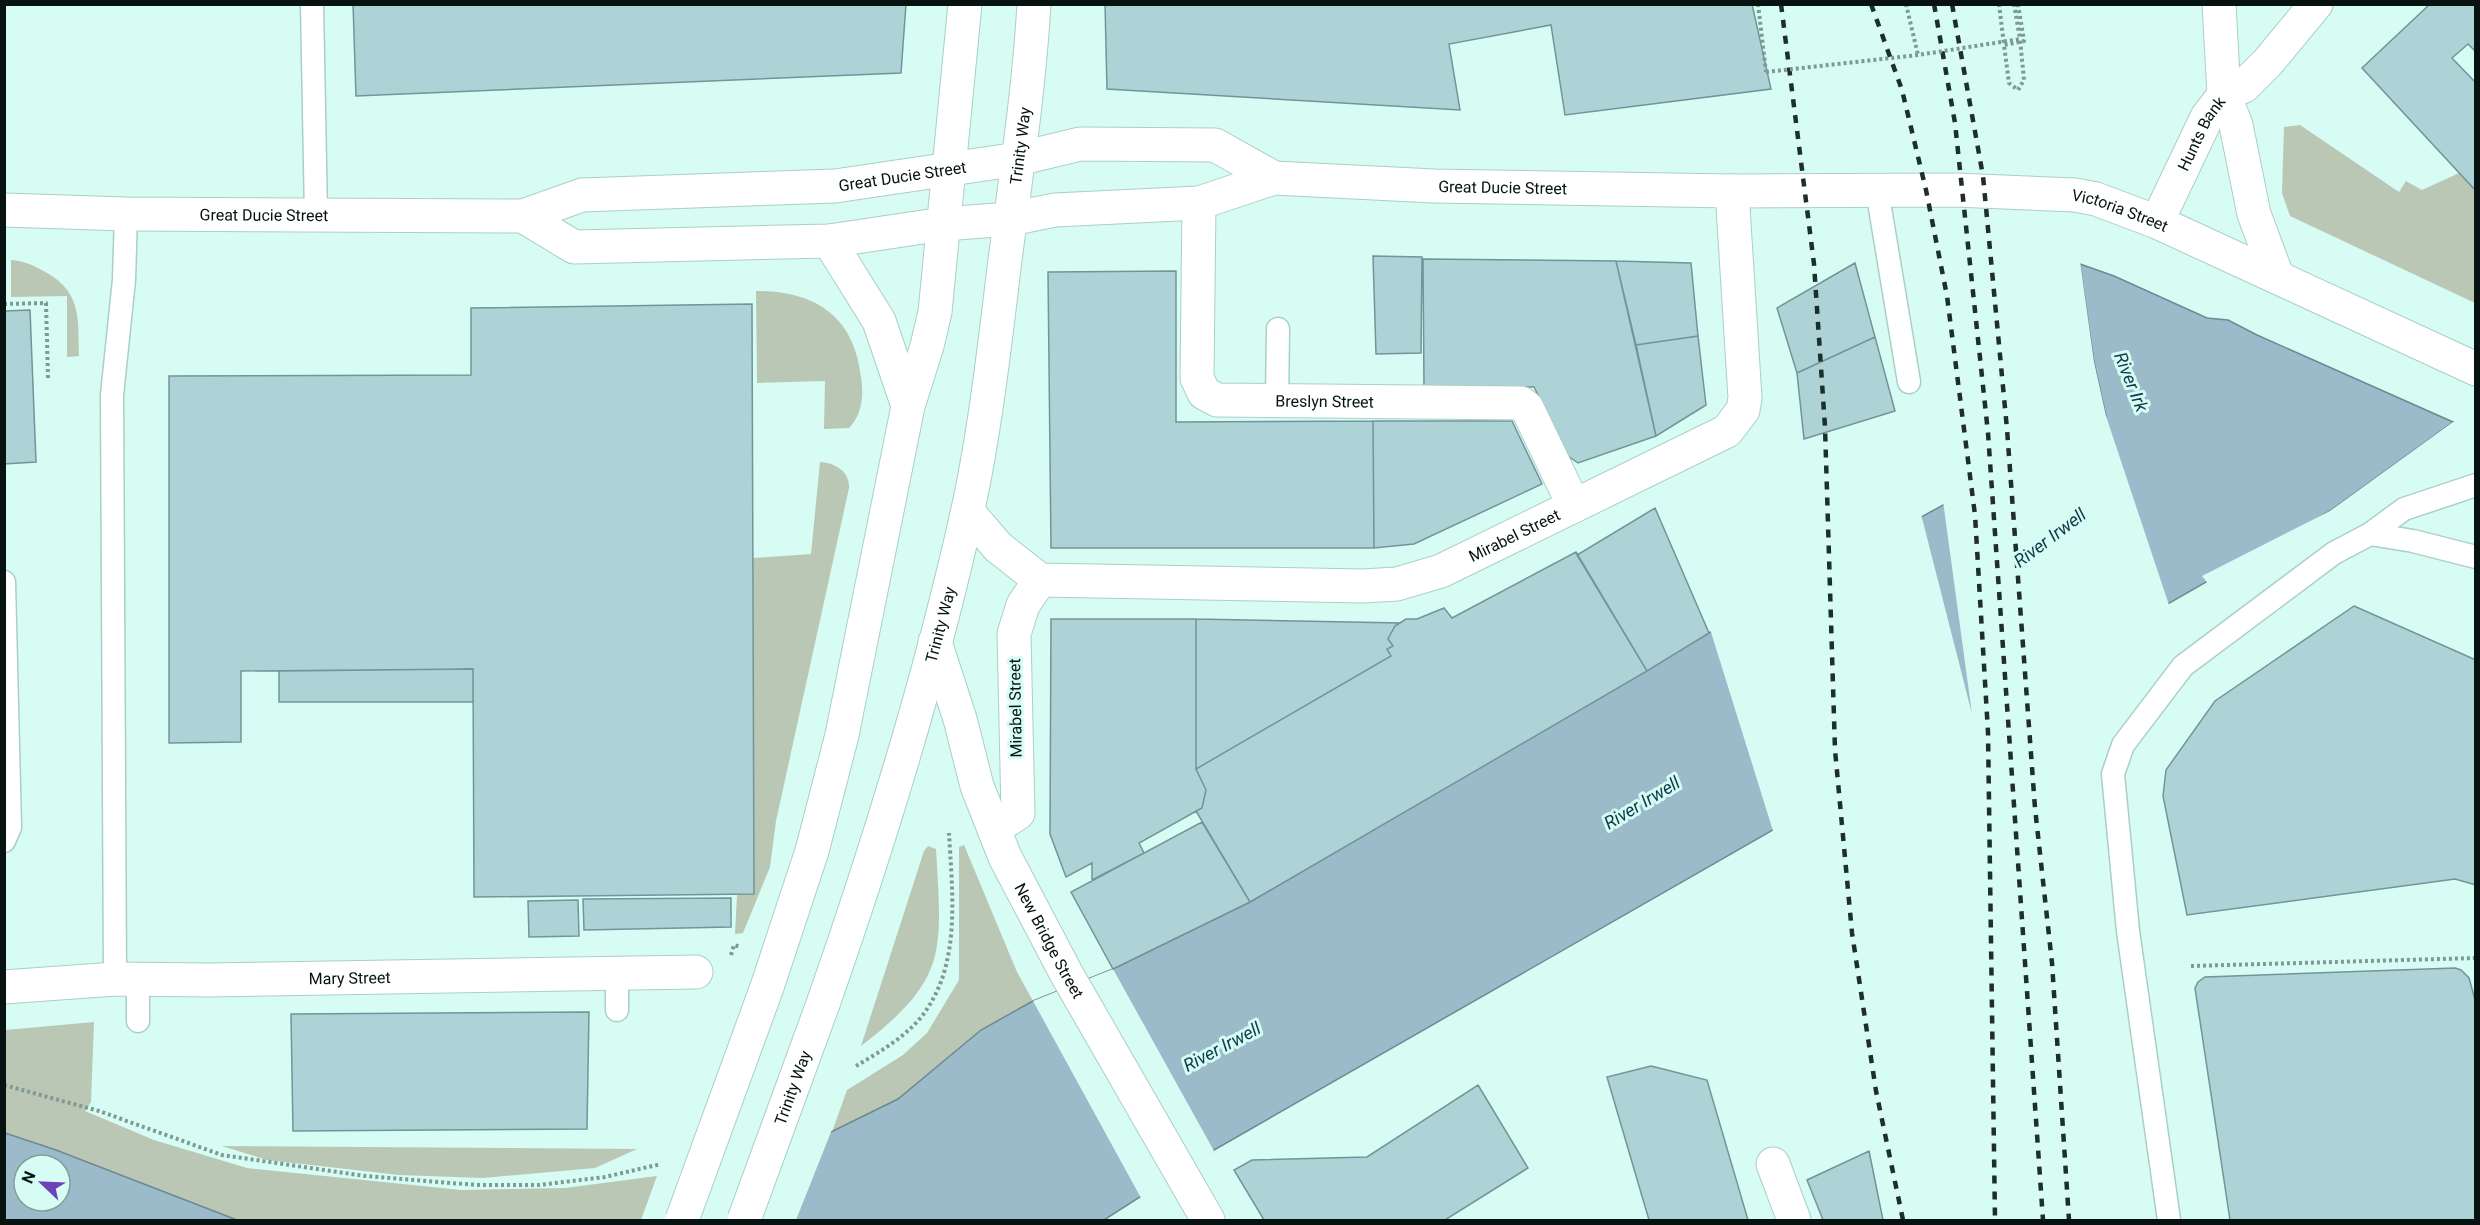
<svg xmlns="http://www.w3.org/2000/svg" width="2480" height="1225" font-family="Roboto,sans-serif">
  <rect width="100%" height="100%" fill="#d6fcf4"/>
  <!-- green -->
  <path fill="#bac7b4" d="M2300 125 2399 192 2406 181 2422 190 2459 173 2475 191V303L2290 216 2282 193 2284 127Z
    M11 260C25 261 35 266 47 273 82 293 78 320 79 356L67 357V296L11 297Z
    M756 291C814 291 854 315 861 377 864 395 862 415 849 428L824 429 825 381 757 383Z
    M820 462C836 463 850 472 849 488L776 821 770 867 743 933 735 934 737 895 754 894 753 558 811 554Z
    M964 845 1017 972 1033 1001 981 1030 898 1099 832 1132 847 1090 903 1055 927 1033 959 980V847Z
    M928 846 936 849C942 953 948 979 861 1046L924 851Z
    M94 1022 91 1102 85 1111 154 1140 247 1168 461 1190 565 1188 657 1176 641 1220H237L56 1150 5 1133V1030Z
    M222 1146 637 1149 595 1168 483 1178 399 1175 267 1160Z"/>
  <!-- water -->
  <path fill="#9bbbca" stroke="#6e8992" stroke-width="1.5" fill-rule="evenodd" d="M2080 264 2114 276 2207 318 2228 320 2257 335 2453 422 2330 511 1207 1154 1104 1220H652L898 1099 981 1030 1033 1001 1113 969 1250 902 1709 633 2106 416 2094 362Z
    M5 1133 56 1150 237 1220H5ZM24 1165H60V1201H24Z"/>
  <!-- pier -->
  <path fill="#d6fcf4" d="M2080 261 2094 362 2106 416 2170 608 1774 834 1710 629 1921 514 1972 714 1943 501 2103 414 2091 363 2077 264Z
    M2453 422 2456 423 2331 514 2209 585 2202 576 2330 511Z
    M1113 969 1214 1151 1141 1198 1033 1001Z
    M833 1127 796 1220H649L651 1218Z"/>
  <!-- building -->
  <path fill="#add3d7" stroke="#719598" stroke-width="1.5" d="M353 4H906L901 73 356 96Z
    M1105 4H1752L1771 89 1565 115 1551 25 1449 44 1460 110 1107 89Z
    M2430 4H2476V52L2468 44 2452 58 2476 83V191L2362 68Z
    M1373 256 1422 257 1421 353 1376 354Z
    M1423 259 1616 261 1656 436 1578 463 1568 456 1534 387 1424 386Z
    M1616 261 1691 263 1698 336 1636 345Z
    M1855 263 1875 337 1797 373 1777 308Z
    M1176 271V422L1373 421 1374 548H1051L1048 272Z
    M752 304 754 894 474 897 473 669 241 671V742L169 743V376L471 375V308Z
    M30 310 36 462 4 464V311Z
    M1698 336 1706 405 1656 436 1636 345Z
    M1875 337 1895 411 1804 439 1797 373Z
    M1373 421H1512L1542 484 1414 544 1374 548Z
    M1655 508 1709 633 1647 671 1577 555Z
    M1576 552 1647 671 1250 902 1196 811 1202 808 1206 790 1196 769 1391 656 1387 649 1393 646 1388 639 1395 626 1406 619H1417L1444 608 1452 618Z
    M2354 606 2476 660V885L2455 879 2187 915 2163 796 2166 770 2215 701Z
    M1051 619H1196V769L1206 790 1202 808 1139 843 1144 853 1092 880V863L1066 877 1050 834Z
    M1196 619 1400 623 1395 626 1388 639 1393 646 1387 649 1391 656 1196 769Z
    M473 669V702H279V671Z
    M1202 822 1250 902 1113 969 1071 892Z
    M731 898V927L584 930 583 899Z
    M578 900 579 936 529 937 528 901Z
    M2455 968 2461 970 2469 978 2476 1003V1220H2230L2195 988 2198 982 2205 977Z
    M589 1012 587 1129 293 1131 291 1014Z
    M1651 1066 1707 1080 1748 1220H1649L1607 1077Z
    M1478 1085 1528 1168 1445 1220H1264L1234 1170 1252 1160 1367 1157Z
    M1869 1151 1883 1220H1823L1807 1180Z"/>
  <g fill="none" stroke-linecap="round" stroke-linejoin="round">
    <defs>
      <path id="lane" d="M312 4 316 216
        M1877 190 1909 382
        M1277 402 1278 329
        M2370 534 2413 541 2476 557
        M4 582 10 827 4 841
        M617 973V1010
        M115 979 112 395 124 280 126 214
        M138 1021V979
        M2169 1220 2128 931 2113 774 2123 745 2183 666 2334 553 2370 534 2404 509 2476 485"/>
      <g id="street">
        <path d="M2219 4 2224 95 2236 125 2254 214 2277 276"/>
        <path id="s1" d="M1199 203 1197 378 1204 393 1217 400 1521 403 1527 408 1574 506"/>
        <path id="s2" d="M2157 222 2207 117 2224 95 2244 86 2268 62 2316 4"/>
        <path id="s3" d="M968 512 998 547 1040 580 1363 586 1397 584 1441 571 1727 431 1743 410 1745 398 1732 191"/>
        <path id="s4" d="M935 642 960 719 977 786 1005 857 1066 973 1208 1220"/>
        <path d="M994 829 1018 813 1014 634 1023 605 1040 580"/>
        <path id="s5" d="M4 987 115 979 210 980 696 972"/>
        <path d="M1773 1164 1794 1220"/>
      </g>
      <g id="primary">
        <path d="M1018 159 1080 144 1215 145 1274 178"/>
        <path id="s6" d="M1010 219 1055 210 1199 203 1274 178 1434 186 1732 191 1955 190 2075 195 2096 199 2157 222 2476 369"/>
      </g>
      <g id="highway">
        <path id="s7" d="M4 210 126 214 523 216 582 195 835 186 1018 159"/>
        <path d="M523 216 574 247 829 241 943 224 1010 219"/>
        <path d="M829 241 879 321 908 406"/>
        <path d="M767 987 812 851 842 735 908 406 927 346 935 312 965 4"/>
        <path id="s8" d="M824 1001C880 841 930 679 967 514 985 433 995 342 1005 260 1016 175 1029 90 1034 4"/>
      </g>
    </defs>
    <!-- lane casing -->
    <use href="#lane" stroke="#abcfc8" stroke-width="25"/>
    <!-- street casing -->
    <use href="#street" stroke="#abcfc8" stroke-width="35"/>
    <!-- primary casing -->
    <use href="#primary" stroke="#abcfc8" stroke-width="35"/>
    <!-- highway casing -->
    <use href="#highway" stroke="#abcfc8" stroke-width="35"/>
    <!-- path -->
    <path stroke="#7f9a95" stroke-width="4" stroke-dasharray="3 3" stroke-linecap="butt" d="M1758 4 1766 72
      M1906 4 1918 55
      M1999 4 2004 45 2024 41 2018 4
      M2014 4 2020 39
      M4 304 46 303 48 378
      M731 955 734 945 740 947
      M2191 966 2476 958
      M856 1066C881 1051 911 1034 927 1009 961 959 952 890 949 833
      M4 1085 99 1111 222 1155 365 1176 476 1185H539L605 1177 661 1164"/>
    <!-- lane -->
    <use href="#lane" stroke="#fff" stroke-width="22"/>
    <!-- street -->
    <use href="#street" stroke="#fff" stroke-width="33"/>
    <!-- primary -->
    <use href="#primary" stroke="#fff" stroke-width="33"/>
    <!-- highway -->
    <use href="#highway" stroke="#fff" stroke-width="33"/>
    <!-- rail -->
    <path stroke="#1e2e2b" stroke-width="4.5" stroke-dasharray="8 8" stroke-linecap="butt" d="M1781 4 1814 264 1825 427 1835 750 1852 933 1876 1091 1903 1220
      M1871 4 1902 90 1926 190 1947 296 1975 515 1988 732 1995 1220
      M1934 4 1955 123 1988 433 2043 1220
      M1952 4 1983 176 2007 429 2035 808 2052 963 2069 1220"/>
    <defs>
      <g id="highway-bridge">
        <path d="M682 1220 767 987"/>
        <path id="s9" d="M744 1220 824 1001"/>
      </g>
    </defs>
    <!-- highway-bridge casing -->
    <use href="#highway-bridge" stroke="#abcfc8" stroke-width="35" stroke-linecap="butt"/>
    <!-- path-bridge -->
    <path stroke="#7f9a95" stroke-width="4" stroke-dasharray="3 3" stroke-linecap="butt" d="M1766 72 1918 55 2020 39 2024 80 2018 90 2009 83 2004 45"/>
    <!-- highway-bridge -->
    <use href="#highway-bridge" stroke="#fff" stroke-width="33"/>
  </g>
  <g text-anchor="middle" stroke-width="6" stroke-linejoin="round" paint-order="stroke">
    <!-- street labels -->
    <g font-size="16" fill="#061311" stroke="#d6fcf4">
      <text dy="6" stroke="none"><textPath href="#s2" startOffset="99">Hunts Bank</textPath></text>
      <text dy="6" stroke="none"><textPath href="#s8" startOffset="880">Trinity Way</textPath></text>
      <text dy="6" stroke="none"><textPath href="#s7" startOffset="903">Great Ducie Street</textPath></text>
      <text dy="6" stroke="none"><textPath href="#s6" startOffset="498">Great Ducie Street</textPath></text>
      <text dy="6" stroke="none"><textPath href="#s6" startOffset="1118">Victoria Street</textPath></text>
      <text dy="6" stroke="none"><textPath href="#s7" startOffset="260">Great Ducie Street</textPath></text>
      <text dy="6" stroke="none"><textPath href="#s1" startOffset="314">Breslyn Street</textPath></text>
      <text dy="6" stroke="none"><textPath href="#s3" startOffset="584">Mirabel Street</textPath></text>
      <text dy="6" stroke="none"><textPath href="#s8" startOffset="394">Trinity Way</textPath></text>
      <text transform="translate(1015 708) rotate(-91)" y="6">Mirabel Street</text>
      <text dy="6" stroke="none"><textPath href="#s4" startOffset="321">New Bridge Street</textPath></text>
      <text dy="6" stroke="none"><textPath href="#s5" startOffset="346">Mary Street</textPath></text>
      <text dy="6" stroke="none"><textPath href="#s9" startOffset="141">Trinity Way</textPath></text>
    </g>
    <!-- water labels -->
    <g font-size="18" font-style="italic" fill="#0e3c4d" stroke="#d6fcf4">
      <text transform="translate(2131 382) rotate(68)" y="6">River Irk</text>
      <text transform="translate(2050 538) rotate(-37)" y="6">River Irwell</text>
      <text transform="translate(1642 803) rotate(-31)" y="6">River Irwell</text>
      <text transform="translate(1222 1047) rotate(-28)" y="6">River Irwell</text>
    </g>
  </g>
  <!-- border -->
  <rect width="2480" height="1225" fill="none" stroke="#061311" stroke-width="12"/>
  <!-- north arrow -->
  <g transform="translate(42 1183) rotate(293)"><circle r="28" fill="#d6fcf4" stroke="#839f99" stroke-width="1.5"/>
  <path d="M0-4.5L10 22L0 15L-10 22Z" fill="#6c43bb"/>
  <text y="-9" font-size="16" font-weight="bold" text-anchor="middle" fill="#061311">N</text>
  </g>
</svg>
